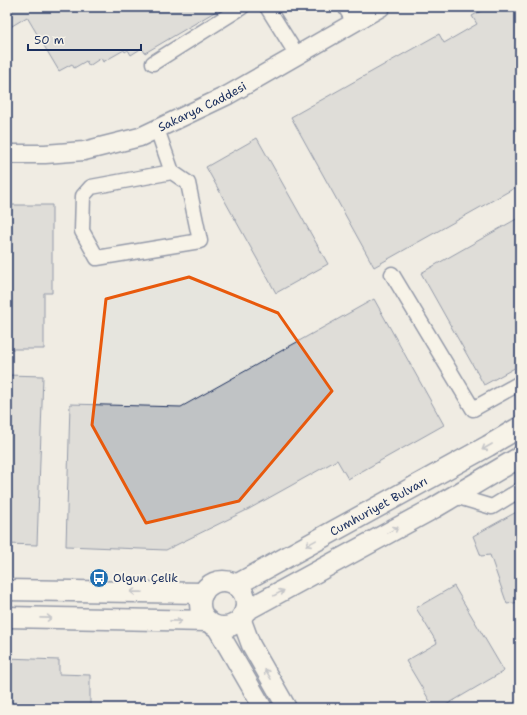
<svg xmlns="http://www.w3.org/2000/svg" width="527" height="715" font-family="'Shantell Sans',sans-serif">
  <rect width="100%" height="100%" fill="#f7f3e8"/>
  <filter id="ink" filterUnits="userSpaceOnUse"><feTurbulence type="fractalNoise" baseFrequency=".025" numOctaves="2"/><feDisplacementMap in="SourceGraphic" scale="8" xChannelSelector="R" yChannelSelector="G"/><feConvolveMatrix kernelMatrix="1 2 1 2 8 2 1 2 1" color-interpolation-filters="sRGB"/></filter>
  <g filter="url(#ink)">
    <!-- built -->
    <path fill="#e6e5de" d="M7 7H520V708H7Z"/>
    <!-- building -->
    <path fill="#c0c3c5" stroke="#1b2f5e" d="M7 7H223L145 53 142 48 131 55 128 50 125 52 124 50 103 62 101 58 89 66 86 61 74 68 72 64 59 71 27 17 7 29Z
      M488 7H520V185L374 267 291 117 439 34 444 43 477 24 472 16Z
      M257 138 328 264 276 293 206 167Z
      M7 205H52V293H44V349H7Z
      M520 217V365L484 385 421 273Z
      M374 299 444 425 348 479 337 460 249 509 166 550 66 546 70 404 181 407Z
      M7 375 43 376 37 545 7 544Z
      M520 510V602L507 604 490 555 481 556 473 536Z
      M454 586 504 671 441 708H434L406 661 437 643 416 608Z
      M7 658 59 660V674L90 675V708H7Z"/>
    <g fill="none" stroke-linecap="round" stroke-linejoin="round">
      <defs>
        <path id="minor" d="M267 7 297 55
          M345 7 354 22
          M153 63 242 7
          M157 129 172 172 188 183 200 241 97 258 82 231 83 196 91 187 172 172
          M392 274 473 409 520 383
          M455 496 492 507 520 490"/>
        <g id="tertiary">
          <path id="s1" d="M7 154H45L84 151 140 137 228 95 381 7"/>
          <path d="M241 618 251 645 287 708"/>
          <path d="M215 625 263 708"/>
        </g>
        <g id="secondary">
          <circle cx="223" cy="604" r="23"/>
          <path id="s2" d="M236 585 488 446 520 427"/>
          <path d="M7 590 203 593"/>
          <path d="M245 611 434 508 520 457"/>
          <path d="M7 617 208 621"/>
        </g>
      </defs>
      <!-- minor casing -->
      <use href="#minor" stroke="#1b2f5e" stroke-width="17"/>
      <!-- tertiary casing -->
      <use href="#tertiary" stroke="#1b2f5e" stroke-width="21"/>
      <!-- secondary casing -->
      <use href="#secondary" stroke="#1b2f5e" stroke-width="23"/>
      <!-- minor -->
      <use href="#minor" stroke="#f7f3e8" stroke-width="14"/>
      <!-- tertiary -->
      <use href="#tertiary" stroke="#f7f3e8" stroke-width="18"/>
      <!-- secondary -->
      <use href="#secondary" stroke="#f7f3e8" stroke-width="20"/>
    </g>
    <!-- one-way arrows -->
    <defs><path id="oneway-shaft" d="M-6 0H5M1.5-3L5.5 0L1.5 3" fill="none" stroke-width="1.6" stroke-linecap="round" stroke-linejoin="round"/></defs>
    <g stroke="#8991a3">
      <use href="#oneway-shaft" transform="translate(487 447) rotate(150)"/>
      <use href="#oneway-shaft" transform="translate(393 530) rotate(-29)"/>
      <use href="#oneway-shaft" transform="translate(311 543) rotate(151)"/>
      <use href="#oneway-shaft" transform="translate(136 592) rotate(-179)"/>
      <use href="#oneway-shaft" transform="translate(279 593) rotate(-28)"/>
      <use href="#oneway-shaft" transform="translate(46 618) rotate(1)"/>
      <use href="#oneway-shaft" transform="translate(176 621) rotate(1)"/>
      <use href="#oneway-shaft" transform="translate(268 674) rotate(-120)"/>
    </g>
  </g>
  <!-- marked area -->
  <path d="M0 0H527V715H0ZM189 277 278 313 332 391 239 501 146 523 92 425 106 299Z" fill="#f7f3e8" fill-opacity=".55" fill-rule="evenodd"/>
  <path fill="none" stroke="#e8590c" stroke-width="3" stroke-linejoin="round" d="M189 277 278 313 332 391 239 501 146 523 92 425 106 299Z"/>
  <!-- icons -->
  <defs>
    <symbol id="bus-disc" viewBox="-11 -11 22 22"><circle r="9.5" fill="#1f6fb2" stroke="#f7f3e8"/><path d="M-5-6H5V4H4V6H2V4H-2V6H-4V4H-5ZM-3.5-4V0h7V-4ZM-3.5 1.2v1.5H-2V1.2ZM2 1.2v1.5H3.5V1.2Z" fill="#fff"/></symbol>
  </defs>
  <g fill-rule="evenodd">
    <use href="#bus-disc" x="88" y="567" width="22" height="22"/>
  </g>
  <g text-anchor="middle" stroke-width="4" stroke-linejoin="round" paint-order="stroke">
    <!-- street labels -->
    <g font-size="12" fill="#1b2f5e" stroke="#f7f3e8">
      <text dy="4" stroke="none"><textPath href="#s1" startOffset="204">Sakarya Caddesi</textPath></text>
      <text dy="4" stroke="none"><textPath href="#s2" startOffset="163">Cumhuriyet Bulvarı</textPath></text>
    </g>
    <!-- poi labels -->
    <g font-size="12" fill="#1b2f5e" stroke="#f7f3e8" text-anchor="start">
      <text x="113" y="582">Olgun Çelik</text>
    </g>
  </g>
  <!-- margin -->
  <rect width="527" height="715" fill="none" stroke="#f7f3e8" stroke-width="24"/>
  <rect x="12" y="12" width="503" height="691" fill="none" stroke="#1b2f5e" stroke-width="1.5" filter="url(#ink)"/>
  <!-- scale -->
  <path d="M28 44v6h113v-6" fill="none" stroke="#1b2f5e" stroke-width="2"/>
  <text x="34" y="44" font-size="12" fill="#1b2f5e" stroke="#f7f3e8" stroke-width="3" paint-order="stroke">50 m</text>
</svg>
